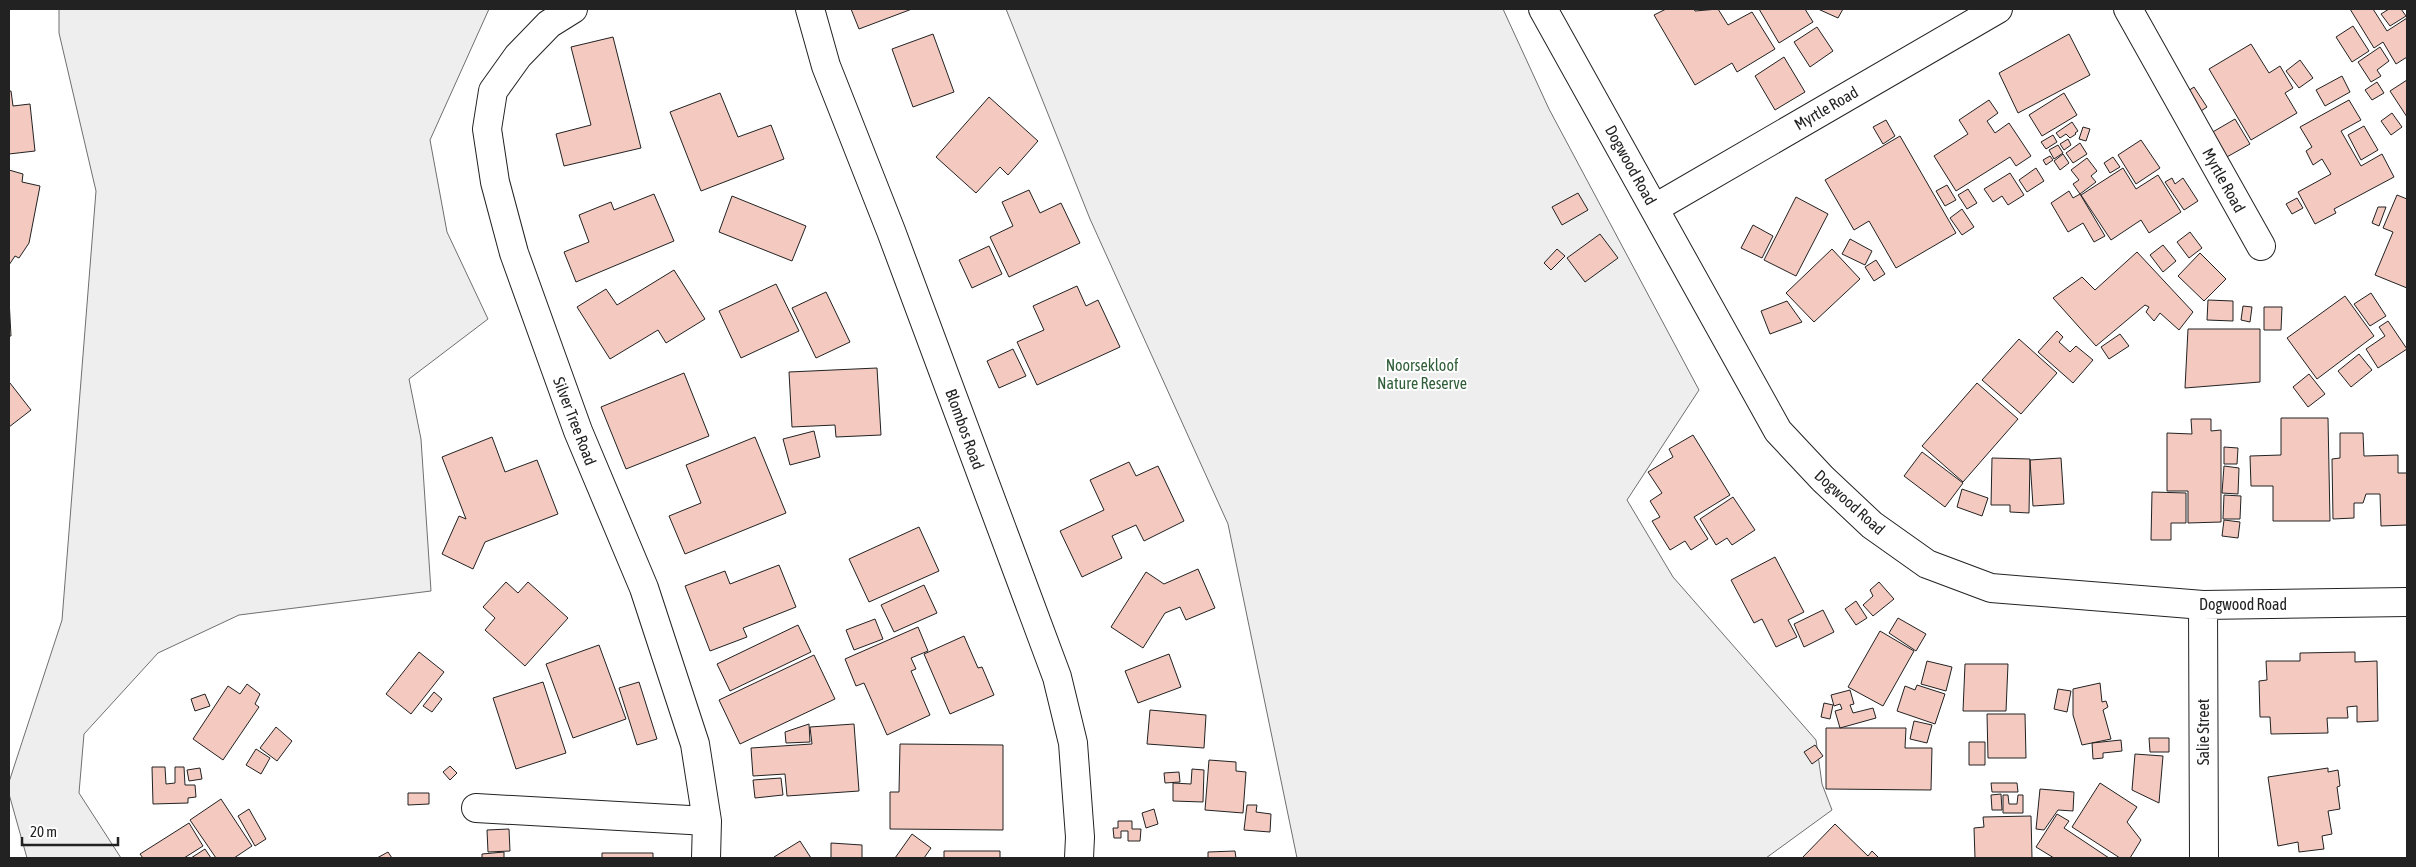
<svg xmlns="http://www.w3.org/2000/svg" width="2416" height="867" font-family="'Asap Condensed',sans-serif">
  <rect width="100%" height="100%" fill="#fff"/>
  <!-- green -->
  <path fill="#eee" stroke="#6f6f6f" d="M59 9H489L430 140 447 232 488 319 409 379 421 439 431 591 239 615 158 653 84 734 79 793 121 858H27L9 794V782L62 620 96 191 59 33Z
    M1006 9H1503L1549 109 1699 390 1627 500 1673 577 1816 740 1822 784 1832 810 1766 858H1297L1228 524 1090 219Z"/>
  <!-- building -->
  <path fill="#f3c9c0" stroke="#222" d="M851 9H912L859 29Z
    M1666 9H1694L1695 11 1718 9 1728 25 1752 12 1775 49 1737 72 1732 63 1695 85 1654 15Z
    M1759 9H1805L1813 22 1779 43Z
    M1818 9H1843L1838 18Z
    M2350 9H2373L2387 31 2407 18V57L2396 64 2383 42 2374 48Z
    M2389 9H2401L2406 16 2390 26 2381 14Z
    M2353 26 2369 51 2352 62 2336 37Z
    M1817 27 1833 51 1810 67 1794 42Z
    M933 34 954 92 913 107 892 49Z
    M2069 34 2090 75 2018 113 1999 73Z
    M613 37 641 148 564 166 556 134 591 125 571 47Z
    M2251 44 2269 73 2280 66 2293 88 2285 93 2297 113 2251 140 2209 69Z
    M2380 47 2389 61 2377 70 2381 76 2371 82 2358 62Z
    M1784 57 1805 92 1775 110 1755 76Z
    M2300 60 2313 78 2299 88 2286 71Z
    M2342 76 2350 92 2325 106 2316 90Z
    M2407 80V117L2390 91Z
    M2377 82 2384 93 2372 100 2365 90Z
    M2194 87 2207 107 2195 115 2182 95Z
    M9 91H11L13 106 30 104 35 151 9 154Z
    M720 93 738 137 771 125 784 159 701 191 670 112Z
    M2064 93 2077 115 2042 136 2029 115Z
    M989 97 1038 141 1008 175 1000 167 976 193 936 157Z
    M1989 100 1998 113 1987 121 1995 133 2009 123 2031 156 2016 166 2010 157 1956 191 1934 156 1968 134 1959 120Z
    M2349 100 2361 120 2341 131 2361 166 2382 154 2394 177 2334 209 2336 213 2315 224 2298 192 2331 174 2322 159 2313 165 2306 151 2312 147 2300 127Z
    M2392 113 2402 127 2391 135 2381 121Z
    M2235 119 2250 144 2225 158 2211 133Z
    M1886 120 1895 136 1883 144 1873 127Z
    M2072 122 2078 131 2075 133 2076 134 2070 138 2066 134 2060 138 2056 133Z
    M2364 126 2378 150 2361 160 2348 135Z
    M2083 127 2090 129 2086 141 2079 139Z
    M2053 135 2057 142 2046 149 2041 142Z
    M1900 136 1956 233 1896 268 1869 221 1854 230 1825 180Z
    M2068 139 2071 145 2064 150 2060 144Z
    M2141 140 2160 168 2136 184 2118 155Z
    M2080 143 2087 154 2073 163 2066 153Z
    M2058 145 2063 153 2054 159 2049 150Z
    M2063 154 2069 163 2060 170 2054 161Z
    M2050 156 2053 160 2046 165 2043 160Z
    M2113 157 2120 167 2110 173 2104 163Z
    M2087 158 2097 171 2091 176 2096 182 2080 194 2073 184 2079 180 2071 170Z
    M2036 168 2044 181 2027 192 2019 180Z
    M2123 168 2136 189 2158 175 2181 212 2149 233 2141 220 2111 240 2081 195Z
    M9 170 23 174 22 182 40 186 29 243 19 258 15 256 9 265Z
    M2010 173 2024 195 2008 205 2002 196 1993 202 1984 189Z
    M2172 178 2175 184 2183 178 2198 201 2184 210 2165 182Z
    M1947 185 1956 200 1945 206 1936 191Z
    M1968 189 1977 203 1967 209 1958 195Z
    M1029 190 1040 213 1061 203 1080 243 1009 277 990 237 1013 226 1002 202Z
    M2069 191 2073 198 2080 194 2105 236 2094 242 2083 223 2068 232 2051 203Z
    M1578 193 1588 210 1562 225 1552 207Z
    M654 194 674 241 576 282 564 252 589 242 579 215 611 202 614 210Z
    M2397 195 2407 199V288L2375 275 2393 232 2383 228Z
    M732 196 806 226 792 261 719 232Z
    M1796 197 1828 214 1796 276 1764 260Z
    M2297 198 2303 208 2292 214 2286 204Z
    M2378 207H2386L2379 226 2372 223Z
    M1962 209 1974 227 1962 235 1950 218Z
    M1753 225 1773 236 1762 258 1741 248Z
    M2190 232 2202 248 2189 258 2177 242Z
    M1600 234 1618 258 1585 282 1567 258Z
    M1850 239 1872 251 1865 265 1842 254Z
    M2163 245 2176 261 2163 272 2150 255Z
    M989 246 1002 274 972 288 959 260Z
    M1557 249 1565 256 1551 270 1544 263Z
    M1832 249 1860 279 1814 322 1786 293Z
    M2137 252 2193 312 2179 330 2160 313 2154 321 2146 312 2149 307 2145 305 2096 346 2053 298 2082 277 2095 290Z
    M2200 253 2226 279 2204 301 2178 276Z
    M1876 260 1885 274 1874 281 1865 267Z
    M674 270 705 319 666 343 658 330 610 359 577 307 606 289 617 305Z
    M776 284 799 331 741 358 719 311Z
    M1077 286 1086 306 1098 300 1120 347 1037 385 1017 342 1044 330 1033 306Z
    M826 292 850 342 816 358 792 308Z
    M2371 293 2386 316 2370 326 2354 304Z
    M2345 296 2374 336 2317 379 2287 338Z
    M9 299 11 336H9Z
    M2208 300 2233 301V321L2207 320Z
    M1787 301 1802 322 1770 334 1761 311Z
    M2243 306 2252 307 2250 322 2241 320Z
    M2264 307H2282L2281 330H2264Z
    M2388 321 2407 349 2378 368 2366 349 2385 336 2379 327Z
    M2188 329H2260V382L2185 388Z
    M2057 331 2063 337 2059 342 2070 352 2076 346 2093 360 2073 383 2038 352Z
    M2120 334 2129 346 2109 359 2101 347Z
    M2019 339 2057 373 2021 414 1982 380Z
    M1013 349 1026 376 999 388 987 361Z
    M2359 354 2372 370 2351 387 2338 371Z
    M877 368 881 435 836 437 835 425 792 427 789 372Z
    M684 373 709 436 626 469 601 407Z
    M2309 374 2325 394 2308 407 2293 387Z
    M10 383 31 410 9 427V384Z
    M1977 383 2018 419 1963 482 1922 446Z
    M2281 418H2328L2330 521H2273V486H2251L2250 456 2281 455Z
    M2191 419H2211V431L2221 430V522L2188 523V491H2167V433L2192 434Z
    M814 431 820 457 790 465 783 439Z
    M2340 433H2363L2364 456 2398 455V473H2407V525L2381 526 2380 494H2366L2363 503H2354V518L2333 519 2332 459 2340 458Z
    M1693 435 1730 495 1694 517 1708 539 1691 550 1685 541 1670 550 1652 521 1660 517 1650 501 1662 493 1648 472 1673 457 1669 449Z
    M492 437 505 472 537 460 558 514 485 542 473 569 442 554 459 516 466 519 442 457Z
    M755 437 786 513 685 554 669 516 701 503 686 465Z
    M2224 447 2238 448 2237 464H2224Z
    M1922 452 1963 483 1945 507 1904 476Z
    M1992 458 2030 459 2029 513 2010 512V505H1991Z
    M2061 458 2064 504 2033 506 2030 460Z
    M1129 462 1136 476 1158 466 1184 521 1144 541 1136 525 1112 536 1122 558 1082 577 1060 531 1104 510 1090 480Z
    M2224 466 2239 468 2238 494 2222 493Z
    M1962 489 1988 498 1982 516 1957 507Z
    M2152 492 2186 493V523H2171V540H2151Z
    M2224 495 2241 496 2240 519H2223Z
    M1733 497 1755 530 1732 545 1727 538 1716 545 1700 519Z
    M2224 520 2240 522 2238 538 2222 536Z
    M919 527 939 571 869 602 849 559Z
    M1775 557 1804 612 1788 620 1797 637 1776 647 1762 619 1754 623 1731 580Z
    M779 565 796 607 743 628 747 637 710 651 685 586 725 571 730 584Z
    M1198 569 1215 608 1186 620 1180 607 1165 613 1143 648 1111 627 1146 572 1164 584Z
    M506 582 518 593 528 582 568 618 525 666 485 630 495 618 483 607Z
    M1879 582 1894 599 1873 616 1863 605 1873 596 1870 590Z
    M924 585 937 613 894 632 881 605Z
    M1856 601 1867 618 1856 625 1845 609Z
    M1823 610 1834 632 1804 647 1794 624Z
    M1898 618 1926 634 1916 651 1889 633Z
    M875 619 883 639 854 650 846 630Z
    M798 625 811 652 730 691 717 664Z
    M918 627 928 651 911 658 916 669 911 671 930 715 887 735 864 683 856 686 845 659Z
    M1880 631 1914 651 1883 706 1848 687Z
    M964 636 978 668 982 667 994 695 950 714 924 654Z
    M599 645 626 719 573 738 546 664Z
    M419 652 444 672 411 714 386 694Z
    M2355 652V662L2377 661 2378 721 2357 722V706L2347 707 2348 718H2327L2328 733 2271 734 2270 717H2260L2259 681 2267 680 2266 661H2300V653Z
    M1169 654 1181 687 1138 703 1125 671Z
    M814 655 835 699 740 744 719 700Z
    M1927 661 1952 667 1946 691 1921 684Z
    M1965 664H2008L2006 711H1963Z
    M543 682 566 753 516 769 493 698Z
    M639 682 657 739 637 745 619 688Z
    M2100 683 2102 702 2106 701 2108 707 2103 710 2111 739 2082 745 2073 715V689Z
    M247 684 260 694 255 704 259 707 223 760 193 739 228 686 240 694Z
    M1917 685 1945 694 1935 724 1897 711 1905 686 1915 690Z
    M2058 689 2071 691 2067 712 2054 709Z
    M1850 690 1854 704 1850 705 1853 713 1873 708 1876 718 1840 728 1835 711 1842 709 1840 704 1834 706 1831 695Z
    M434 692 442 699 432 712 423 706Z
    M205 694 210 706 195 711 191 699Z
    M1824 703 1833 705 1830 719 1821 717Z
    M1150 710 1206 715 1204 748 1147 744Z
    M1987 714H2025L2026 758H1988Z
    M1914 721 1932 725 1927 743 1910 739Z
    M809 724 810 742 786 743 785 732Z
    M854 724 859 791 787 796 785 774 753 776 751 748 812 744 810 727Z
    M276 727 292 741 277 761 260 748Z
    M1826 728H1906L1905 748H1932L1931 790 1826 789Z
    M2149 738H2169V752H2150Z
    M2121 740 2122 751 2103 753V758L2093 759 2092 743Z
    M1969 742H1985V765H1969Z
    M900 744 1003 745V830L890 829V792H899Z
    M1815 745 1823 756 1812 764 1804 752Z
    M256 749 270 758 261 774 246 765Z
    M2135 754 2163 756 2159 803 2132 790Z
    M1209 760 1236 762V771L1246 772 1243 813 1205 810Z
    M450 766 457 773 450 780 443 772Z
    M152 767H165L166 784 175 783V767H184L185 785H195L196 797 188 798V803L153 804Z
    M200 768 202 779 189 781 187 770Z
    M2328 768V772L2338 770 2340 786 2337 787 2340 809 2328 811 2332 834 2322 836 2324 849 2299 852 2298 842 2278 846 2268 777Z
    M1192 769 1204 770 1203 802 1173 801V783L1191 784Z
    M1179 772 1180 782 1165 783 1164 773Z
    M781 778 783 795 755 798 753 780Z
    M1991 783H2017L2018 792H1992Z
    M2100 783 2137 807 2127 822 2141 840 2130 858H2120L2072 827Z
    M2040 789 2074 792 2073 811 2058 810 2044 830 2036 829Z
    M408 793H429V804L408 805Z
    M2001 794 2002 810H1992L1991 795Z
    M2003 795H2008L2009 804H2017L2018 795H2023V813H2003Z
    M221 799 252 846 234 858H216L190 820Z
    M1247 805H1257L1256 812 1271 814 1270 832 1244 830Z
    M249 809 266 839 255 846 238 816Z
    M1154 809 1158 824 1146 828 1142 813Z
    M2057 814 2069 821 2064 828 2109 858H2054L2036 847Z
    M2031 816 2032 858H1975L1974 828 1984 827 1983 817Z
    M1118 821H1132V829H1141L1140 841H1128V831H1121V838H1114L1113 828H1118Z
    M189 823 203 846 184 858H143L140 854Z
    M1835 824 1868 856 1872 851 1879 858H1802Z
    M509 829 510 851 488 852 487 830Z
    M912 834 931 848 924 858H895Z
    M800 841 811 858H775L774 857Z
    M831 843 862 845V858H831Z
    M205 849 211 858H191Z
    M944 851H1000V858H944Z
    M1235 851 1236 858H1208V852Z
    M388 852 392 858H377Z
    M504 852V858H482V854Z
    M602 853H653V858H602Z"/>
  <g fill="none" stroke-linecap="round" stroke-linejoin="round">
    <defs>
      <path id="street" d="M573 9 549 24 518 56 493 91 487 129 495 182 514 253 578 431 644 588 695 744 707 821 706 858
        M810 9 826 66 891 231 1057 677 1073 743 1080 837 1079 858
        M1543 9 1778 431 1823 479 1872 525 1927 564 1991 588 2203 605 2407 602
        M2128 9 2261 246
        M1655 208 1998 9
        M2203 605 2204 858
        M476 808 707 821"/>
    </defs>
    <!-- street casing -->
    <use href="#street" stroke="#222" stroke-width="30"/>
    <!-- street -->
    <use href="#street" stroke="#fff" stroke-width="28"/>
  </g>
  <g text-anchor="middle" stroke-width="4" stroke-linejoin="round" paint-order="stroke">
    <!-- street labels -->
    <g font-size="16" fill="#222" stroke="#fff">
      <text transform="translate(1826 108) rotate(-30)" y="6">Myrtle Road</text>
      <text transform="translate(1631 165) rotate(61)" y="6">Dogwood Road</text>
      <text transform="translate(2224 180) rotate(61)" y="6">Myrtle Road</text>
      <text transform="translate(575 421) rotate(69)" y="6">Silver Tree Road</text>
      <text transform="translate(965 429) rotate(70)" y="6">Blombos Road</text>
      <text transform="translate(1850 502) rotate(42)" y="6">Dogwood Road</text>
      <text x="2243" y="610">Dogwood Road</text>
      <text transform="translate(2203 732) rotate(-90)" y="6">Salie Street</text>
    </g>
    <!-- park labels -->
    <g font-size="16" fill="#2f5e38" stroke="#fff">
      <text x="1422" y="371">Noorsekloof<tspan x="1422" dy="18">Nature Reserve</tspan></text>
    </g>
  </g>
  <!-- border -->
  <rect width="2416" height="867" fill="none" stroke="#222222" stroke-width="20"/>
  <!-- scale -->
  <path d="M22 837v8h96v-8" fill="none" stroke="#222222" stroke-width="2.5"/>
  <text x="30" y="837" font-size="15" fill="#222222" stroke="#ffffff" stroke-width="4" paint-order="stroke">20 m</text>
</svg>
